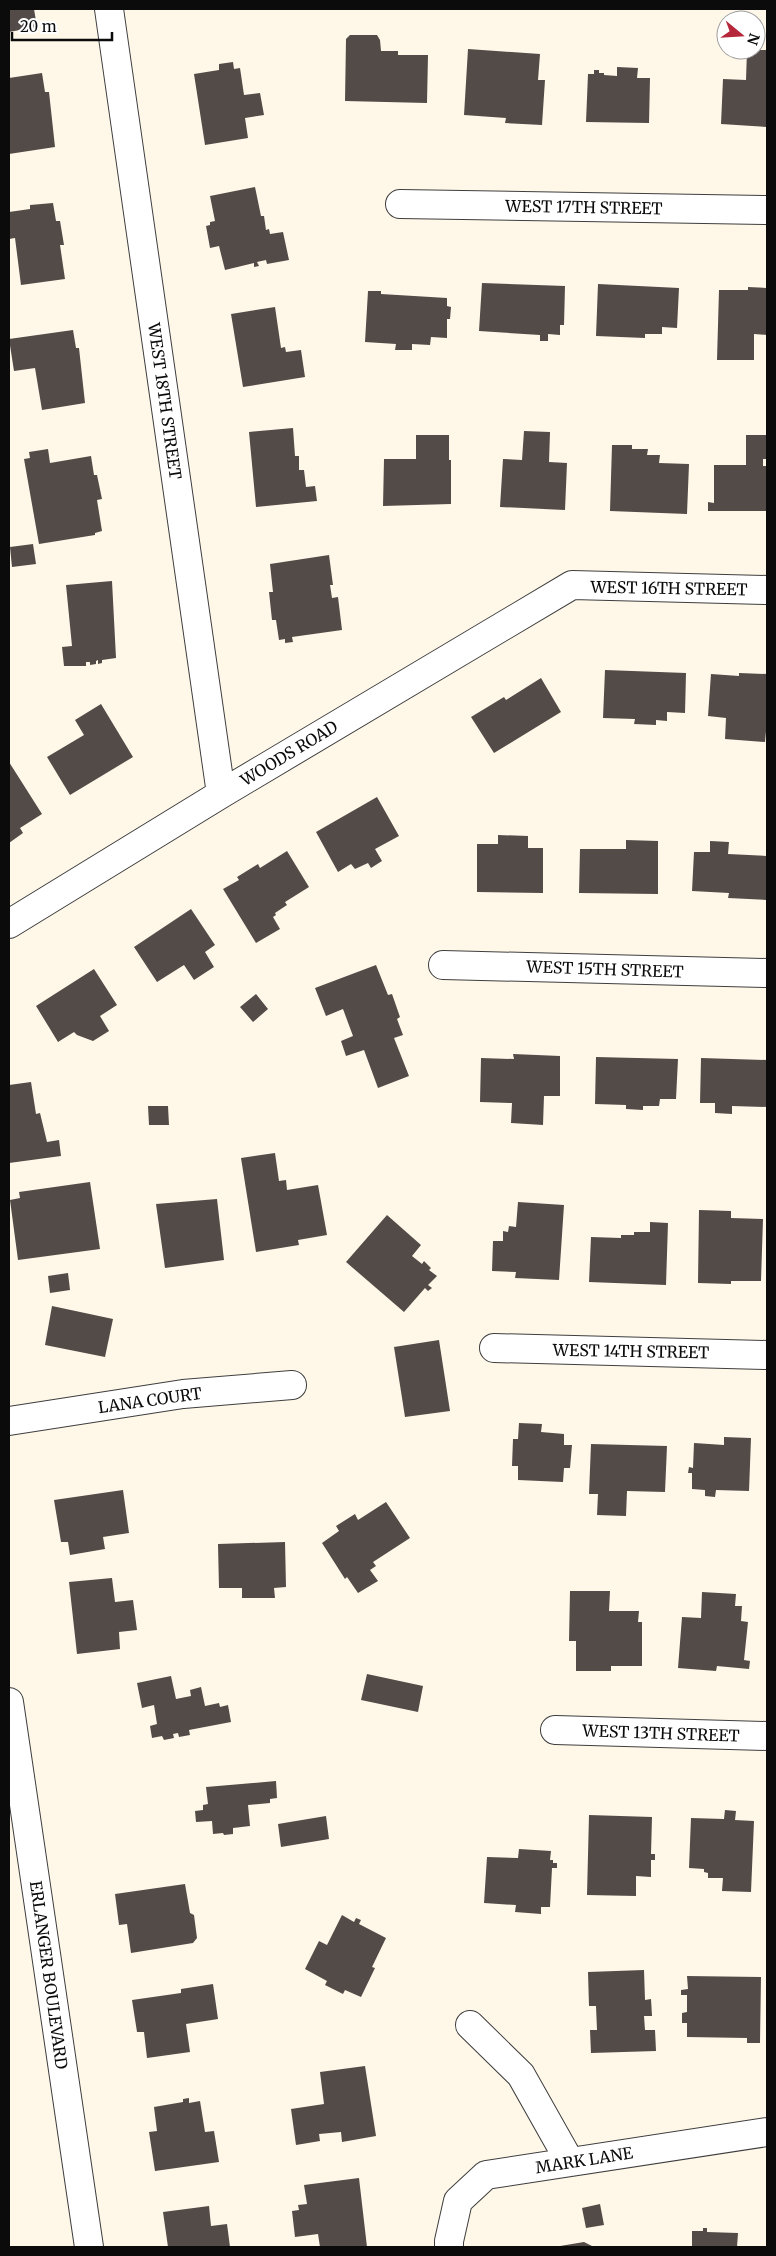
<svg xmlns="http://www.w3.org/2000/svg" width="776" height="2256" font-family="Merriweather,serif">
  <rect width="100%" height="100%" fill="#fff8e9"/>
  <!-- building -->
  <path fill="#534b47" d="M9 9H34L37 27 9 32Z
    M350 35H377L380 40 381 51H398V55H428L427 103 345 101 346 39Z
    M468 49 540 54 538 80H545L542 125 505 123 506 118 464 115Z
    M747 50H767V127L721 124 723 79 746 80Z
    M233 62 234 69 240 68 244 95 260 93 264 115 245 118 248 138 205 145 194 74 219 70V64Z
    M617 67 638 68 637 78H650L649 123 586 122 588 74H594V70H599V73H604V75L617 76Z
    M42 73 45 92H49L55 147 9 154V78Z
    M255 187 261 216H264L266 230 269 229 270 234 283 232 289 260 267 264 266 260 257 262 259 266 254 267V263L225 270 219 246 210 248 206 226 210 225V222L215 221 210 196Z
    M53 203 56 221H60L64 245H60L65 279 21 285 15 238 9 239V212L30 209V205Z
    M482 283 565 286 564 325H560V335L548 334V341H540V335L479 331Z
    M598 284 679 288 677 328 662 327V334H645V338L596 336Z
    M748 287 767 288V335L754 334V360H717L719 290H748Z
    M368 291H381V294L447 298V306L451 307 450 319H447V338L431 337 430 345 412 344V350H395L396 344 365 342Z
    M275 307 281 348 285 347 286 352 301 350 305 377 243 387 231 314Z
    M73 330 76 348H79L85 403 42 410 35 368 14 371 9 339Z
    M293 428 295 456H299V470H304L306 487 315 486 317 501 256 507 249 432Z
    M524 431 550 432 549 462 567 463 565 510 500 507 503 459 522 460Z
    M416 435H449V460H451V504L383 506 384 459H416Z
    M746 435H767V459H763V466H767V511H708V502L714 503V465H746Z
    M612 445H632V449H648L647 455H660L659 463 689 464 687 514 610 511Z
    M48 449 50 463 91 456 94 475H97L102 499 97 500 102 531 95 533V535L39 544 24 459 30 458 29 452Z
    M33 544 36 564 12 567 10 547Z
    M329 555 333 585H330L332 598 338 597 342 630 292 637 293 642 285 643V639L279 640 276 620H272L269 592H273L270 564Z
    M112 581 116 658 102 660V663L98 664V660L96 661V664L90 665V662H86V666H64L62 647 72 646 66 585Z
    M605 670 686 673 685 713 667 712V721L656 720V725L634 724 635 719 603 718Z
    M739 673 767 674V721L765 742 725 739 726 718 708 716 711 674 739 676Z
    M541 678 561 712 494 753 471 717 504 697 506 700Z
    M101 704 133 757 70 795 47 757 84 735 75 720Z
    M9 762 42 814 20 828 23 833 9 843Z
    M377 797 399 836 375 849 382 861 371 868 368 863 355 869 351 864 338 872 316 832Z
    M498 835 528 836V848H543V893L477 892V844H498Z
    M626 840 658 841V894L579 893 580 849H626Z
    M710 841 729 842 728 854 767 856V900L728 898 729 893 692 891 694 852H710Z
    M287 851 309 887 285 902 287 905 275 913 276 915 273 917 280 929 256 943 223 889 239 880 237 877 258 864 260 868Z
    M191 909 215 945 205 952 214 967 194 980 184 965 157 982 134 947Z
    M376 965 388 995 392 994 400 1017 397 1019 403 1035 394 1038 409 1076 378 1088 364 1050 346 1056 341 1041 353 1036 343 1009 326 1016 315 988Z
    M94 969 117 1005 100 1016 109 1031 93 1041 77 1035 74 1032 58 1042 36 1006Z
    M256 994 268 1009 253 1022 240 1007Z
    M513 1054 560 1056V1096H544L543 1125 511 1123 512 1103 480 1102 481 1058 514 1059Z
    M596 1057 678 1059 676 1099H660L659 1106H643V1110L626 1109V1105L595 1104Z
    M701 1058 767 1060V1107L732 1106V1114L715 1113V1103H700Z
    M31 1082 36 1114 40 1113 47 1142 59 1140 61 1156 9 1163V1085Z
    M148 1106H168L169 1125H149Z
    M275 1153 279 1181 286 1180 287 1190 318 1185 327 1235 298 1240 299 1245 256 1252 241 1158Z
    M90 1182 100 1249 18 1260 10 1200 20 1198 19 1192Z
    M217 1199 224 1260 165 1268 156 1204Z
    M518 1202 564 1205 559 1280 515 1278 516 1272 492 1271 493 1241H503V1231L508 1232 509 1226 516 1227Z
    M699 1210 731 1211V1218L763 1219 761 1281H731V1284L698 1283Z
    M387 1215 421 1245 412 1256 422 1264 424 1261 431 1268 429 1270 437 1276 428 1285 432 1288 428 1291 425 1288 404 1312 346 1262Z
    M650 1222 668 1223 666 1285 589 1282 591 1237 621 1238V1235H634V1232H650Z
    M68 1273 70 1290 50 1293 48 1276Z
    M52 1306 113 1319 105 1357 45 1345Z
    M439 1340 450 1411 405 1417 394 1347Z
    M519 1423 542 1424 541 1432 564 1434V1445H572L570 1468H564L563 1482 518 1480V1466H512L513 1439H518Z
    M724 1437 751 1438 749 1491 716 1490 715 1497 705 1496V1490L692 1489V1473H688L689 1467 693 1468 694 1443 724 1445Z
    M591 1444 667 1446 665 1492 627 1491 626 1516 597 1515 598 1494H589Z
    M123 1490 129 1533 103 1537 105 1549 70 1555 68 1542H61L54 1500Z
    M386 1502 410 1538 373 1562 376 1566 370 1570 378 1581 358 1593 347 1577 345 1579 322 1543 339 1531 336 1526 355 1514 358 1520Z
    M285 1542 286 1587 274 1588 275 1598H242V1588H219L218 1544Z
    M112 1578 115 1602 133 1600 137 1630 119 1632 120 1649 77 1654 69 1582Z
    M570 1591H610L609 1611H639L638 1622H642V1666H611V1671H576V1641H569Z
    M702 1592 736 1594 735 1606H742L741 1621 748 1622 744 1660 750 1661 749 1669 717 1666 716 1671 678 1668 682 1617 701 1618Z
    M367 1674 423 1686 418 1712 361 1700Z
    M171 1676 176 1699 191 1696 190 1690 201 1687 205 1706 219 1703 220 1707 228 1705 231 1722 189 1730 190 1735 179 1737 178 1733 173 1734 174 1738 164 1740 162 1736 152 1738 150 1726 157 1724 154 1705 142 1708 137 1683Z
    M276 1781 277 1798 270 1799V1803L248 1805 250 1826 233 1828V1834L224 1835 223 1833 213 1834 212 1821 196 1822 195 1811 203 1810V1805L208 1804 206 1787Z
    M725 1810 736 1811 735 1820 754 1821 751 1892 722 1891 723 1878H708V1873L704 1872V1869L689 1868 691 1818 724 1819Z
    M589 1815 652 1817 651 1854H655V1860H651V1877L636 1876V1896L587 1895Z
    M326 1816 329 1839 281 1847 278 1824Z
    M519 1849 551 1851 550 1860H553V1863H557V1868H552L550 1907H541V1914L515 1912 516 1905 484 1903 487 1857 518 1858Z
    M185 1884 190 1913 194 1915 197 1938 193 1943 131 1953 127 1924 119 1925 115 1894Z
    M342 1915 354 1922 356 1918 361 1920 359 1924 386 1938 372 1967 375 1968 361 1997 345 1990 343 1994 325 1985 327 1981 305 1969 319 1941 327 1945Z
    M644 1970 645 2000 651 1999 652 2016H644L645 2030H655L656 2051 591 2053 590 2030H597L596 2006H589L588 1972Z
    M687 1976 761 1977 760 2043H747V2038L687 2037V2023H682V2013L687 2012V1995H681V1990L688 1989Z
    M213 1984 218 2019 186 2024 190 2052 147 2058 144 2032H137L132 2000 181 1993V1989Z
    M365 2066 376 2136 342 2142 341 2132 319 2134 320 2141 296 2145 291 2109 324 2104 320 2072Z
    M189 2098V2103L200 2101 205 2132 214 2131 219 2162 155 2171 149 2132 157 2131 154 2107 183 2102V2099Z
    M359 2178 367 2247H320L318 2234 295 2237 292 2211 299 2210 298 2205 307 2204 304 2185Z
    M600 2204 604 2225 586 2228 582 2208Z
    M209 2206 211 2226 227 2224 230 2247H168L163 2212Z
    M703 2228H707V2232L738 2233 737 2247H692V2231H703Z
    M584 2242 594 2247H560V2246Z"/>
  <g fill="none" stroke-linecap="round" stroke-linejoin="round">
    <defs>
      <path id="minor" d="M109 9 221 794
        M400 204 767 210
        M9 924 221 794 572 585 767 590
        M443 965 767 973
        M494 1348 767 1355
        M9 1421 183 1394 292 1385
        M9 1702 89 2247
        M555 1730 767 1736
        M470 2025 521 2075 570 2162
        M449 2247V2241L458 2201 486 2175 767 2132"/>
    </defs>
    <!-- minor casing -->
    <use href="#minor" stroke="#3e3e3e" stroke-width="30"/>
    <!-- minor -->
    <use href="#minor" stroke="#fff" stroke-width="28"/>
  </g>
  <g text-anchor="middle" stroke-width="5" stroke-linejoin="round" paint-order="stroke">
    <!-- street labels -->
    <g font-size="16" fill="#0b0b0b" stroke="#fff">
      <text transform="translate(584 207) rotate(1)" y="6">WEST 17TH STREET</text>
      <text transform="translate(165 401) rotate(82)" y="6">WEST 18TH STREET</text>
      <text transform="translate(669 588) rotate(1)" y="6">WEST 16TH STREET</text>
      <text transform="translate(289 753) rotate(-31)" y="6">WOODS ROAD</text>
      <text transform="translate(605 969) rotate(2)" y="6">WEST 15TH STREET</text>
      <text transform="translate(631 1351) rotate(1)" y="6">WEST 14TH STREET</text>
      <text transform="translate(150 1400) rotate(-8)" y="6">LANA COURT</text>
      <text transform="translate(661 1733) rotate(2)" y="6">WEST 13TH STREET</text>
      <text transform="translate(49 1975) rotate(82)" y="6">ERLANGER BOULEVARD</text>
      <text transform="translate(584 2160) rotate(-9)" y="6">MARK LANE</text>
    </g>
  </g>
  <!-- border -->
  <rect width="776" height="2256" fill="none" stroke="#0b0b0b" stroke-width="20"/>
  <!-- north arrow -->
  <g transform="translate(741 35) rotate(108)"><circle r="24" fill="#ffffff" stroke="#9d9d9d"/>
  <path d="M0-4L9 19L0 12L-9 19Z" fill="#b6273b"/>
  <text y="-8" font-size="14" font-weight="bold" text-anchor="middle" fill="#0b0b0b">N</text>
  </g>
  <!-- scale -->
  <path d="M12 32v8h100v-8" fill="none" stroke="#0b0b0b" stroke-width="2.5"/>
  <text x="20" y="32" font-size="15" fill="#0b0b0b" stroke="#ffffff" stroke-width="4" paint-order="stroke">20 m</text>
</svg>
